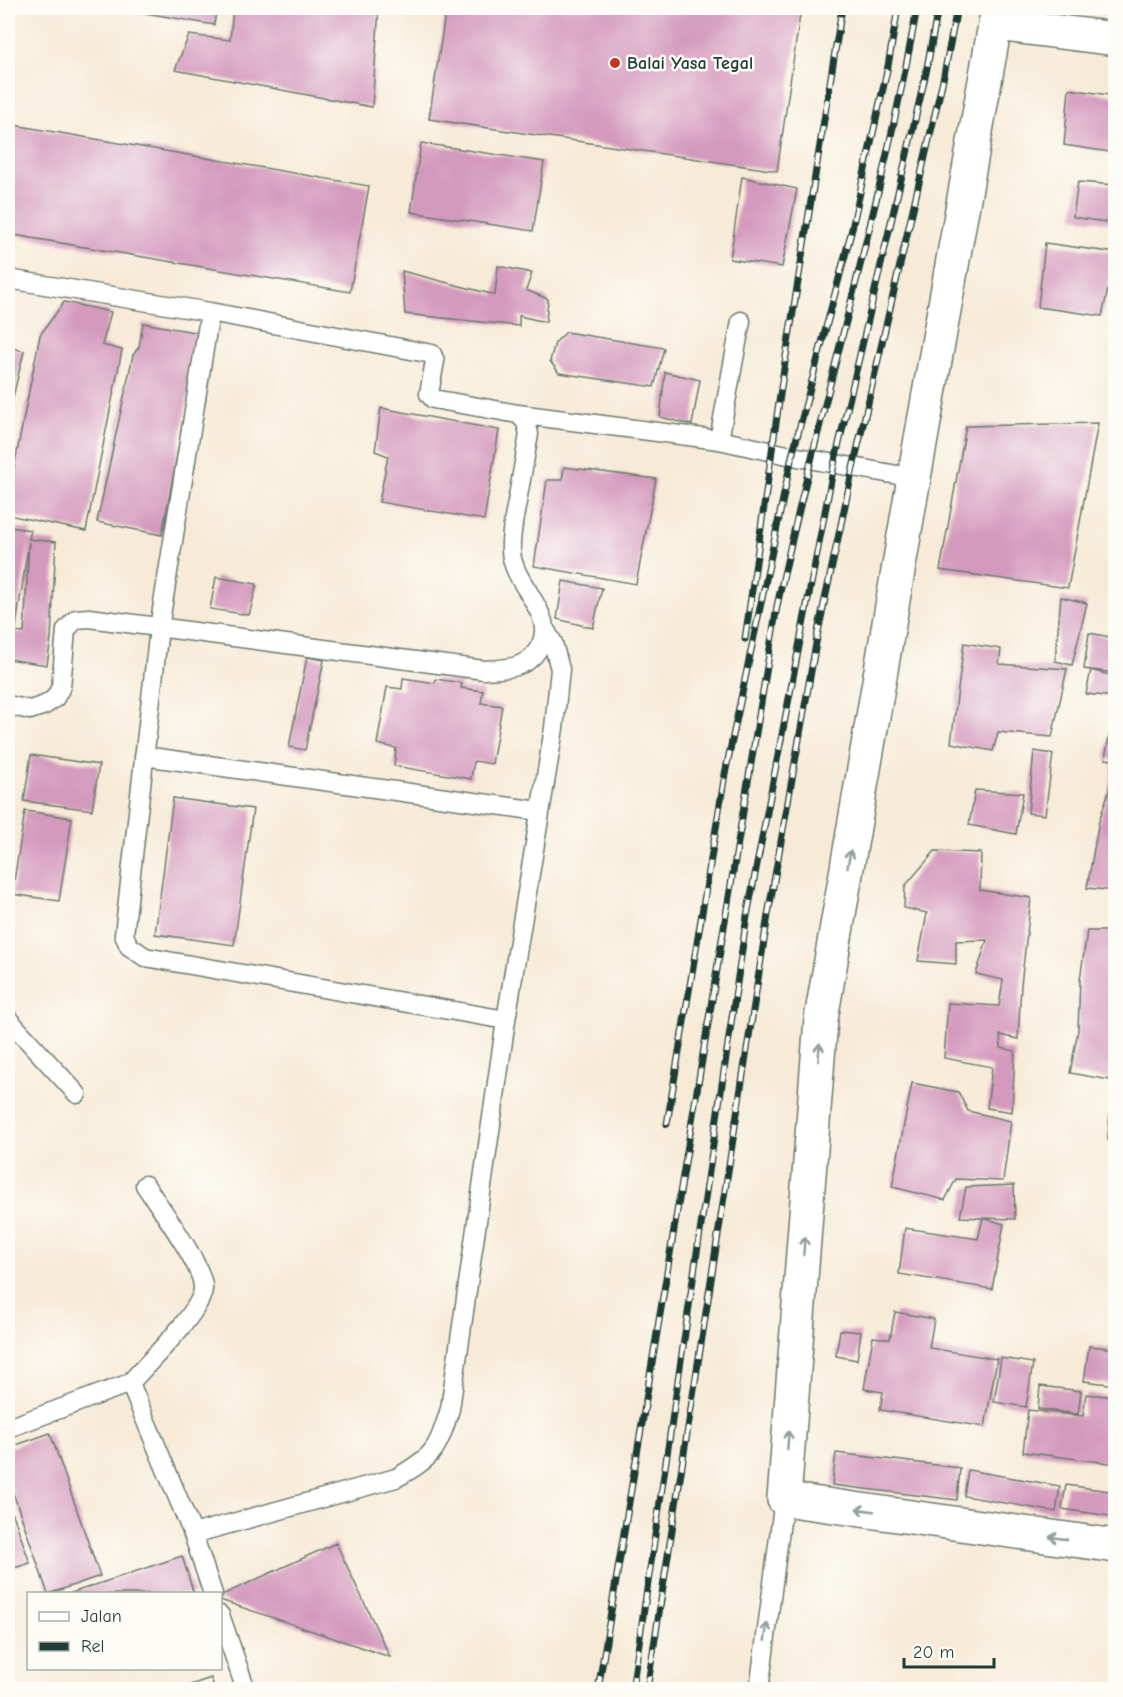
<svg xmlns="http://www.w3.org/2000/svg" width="1123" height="1697" font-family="'Comic Neue',sans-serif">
  <rect width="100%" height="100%" fill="#fdfcf7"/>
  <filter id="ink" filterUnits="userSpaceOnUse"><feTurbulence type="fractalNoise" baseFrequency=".0167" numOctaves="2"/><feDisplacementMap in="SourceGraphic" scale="12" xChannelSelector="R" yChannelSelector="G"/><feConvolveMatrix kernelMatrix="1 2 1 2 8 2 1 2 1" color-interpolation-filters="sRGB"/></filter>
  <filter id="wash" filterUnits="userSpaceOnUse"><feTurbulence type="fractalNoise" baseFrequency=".008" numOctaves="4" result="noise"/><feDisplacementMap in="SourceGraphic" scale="24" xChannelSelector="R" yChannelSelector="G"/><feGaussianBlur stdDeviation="1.35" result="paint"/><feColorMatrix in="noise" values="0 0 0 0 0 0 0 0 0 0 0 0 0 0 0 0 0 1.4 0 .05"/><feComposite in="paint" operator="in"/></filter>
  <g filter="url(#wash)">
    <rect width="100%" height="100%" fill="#f7ebd8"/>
    <g id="blocks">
      <!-- building -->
      <path fill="#d49abd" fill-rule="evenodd" d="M117 8H217L214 25Z
        M233 8H379L372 107 175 70 189 35 230 40Z
        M446 8H801L777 171 429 119Z
        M1069 89 1116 96V153L1064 145Z
        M8 124 369 186 350 292 8 234Z
        M421 143 544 162 533 231 411 212Z
        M742 177 797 189 782 267 730 259Z
        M1078 182 1116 185V224L1073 217Z
        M1045 243 1116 253 1102 316 1038 307Z
        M498 266 532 273 526 290 548 299 546 322 519 316V326L405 314 402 271 495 295Z
        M64 302 111 312 102 345 122 350 86 531 8 515V498L40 335Z
        M143 323 200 333 162 535 97 522 133 355 139 347Z
        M566 332 664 348 654 387 559 373 550 361 555 343Z
        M8 347 24 351 8 418Z
        M665 372 700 380 692 425 660 417Z
        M381 408 499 430 484 520 379 502 388 456 375 451Z
        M1098 423 1068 588 940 570 966 426Z
        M564 467 656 479 636 584 534 566 547 480H562Z
        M8 527 31 530 29 539 56 542 51 638 47 665 8 659ZM29 542 24 633 15 632Z
        M216 577 257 584 249 615 210 609Z
        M563 581 602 588 593 628 557 619Z
        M1061 597 1087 603 1072 665 1055 661Z
        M1089 633 1116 638V673L1091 670 1116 677V697L1086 694 1091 670 1084 669Z
        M964 643 1001 649 999 664 1067 669 1052 737 998 732 993 751 951 743Z
        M307 657 324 660 305 750 289 747Z
        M403 678 435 683 436 679 462 683 461 688 483 691 481 703 502 706 492 764 474 761 471 779 394 766 396 748 377 744 387 687 402 689Z
        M1114 708H1116V891L1087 888 1099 821 1109 791 1113 760 1105 759Z
        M1034 751 1053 754 1045 815 1028 813Z
        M31 755 99 765 92 810 24 801Z
        M975 790 1023 793 1016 834 969 825Z
        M173 798 253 809 234 945 155 934Z
        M25 811 72 818 59 901 12 894Z
        M935 851 981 853 980 890 1031 898 1021 985 1018 1039 1000 1035 1001 1048 1015 1051 1012 1112 987 1108 992 1067 944 1058 948 1003 999 1006 1003 980 976 974 987 940 956 941V964L918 961 927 913 904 908 905 886Z
        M1087 931H1116V1048L1109 1080 1070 1073 1078 1030 1080 980Z
        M912 1083 958 1092 968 1111 1011 1121 1003 1181 956 1179 945 1200 892 1187Z
        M1112 1087 1116 1088V1141L1108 1140Z
        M1014 1185 1015 1219 983 1218 1004 1224 992 1289 899 1274 905 1228 978 1239 983 1218 960 1217 966 1187Z
        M895 1312 934 1319 929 1348 997 1359 985 1427 880 1410 883 1392 864 1389 873 1337 890 1339Z
        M840 1330 861 1332 857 1360 836 1356Z
        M1089 1346 1116 1349V1385L1084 1381Z
        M1001 1358 1033 1363 1026 1407 994 1402Z
        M1040 1386 1081 1391 1078 1414 1038 1409Z
        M1086 1394 1116 1397V1464L1023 1452 1028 1410 1083 1416Z
        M50 1433 100 1576 48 1594 8 1478V1448Z
        M836 1453 960 1468 957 1500 832 1485Z
        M968 1470 1060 1486 1056 1512 964 1496Z
        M1066 1485 1116 1492V1517L1062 1509Z
        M13 1514 30 1563 8 1570V1516Z
        M336 1543 390 1657 220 1600V1596Z
        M182 1556 194 1594H71V1593Z
        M211 1678 215 1690H178V1689Z"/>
    </g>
  </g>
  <g filter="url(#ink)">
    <use href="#blocks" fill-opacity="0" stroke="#6b7a6d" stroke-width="1.5"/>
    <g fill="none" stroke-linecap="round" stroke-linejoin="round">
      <defs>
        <path id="service" d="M8 279 210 312 432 354 435 361 429 394 433 399 518 414 526 422 529 434C525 456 521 479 517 502 514 518 510 535 511 551 513 588 562 616 537 651 525 669 504 669 484 670L89 618 76 619 66 630 61 687 55 698 45 705 30 710 8 705
          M210 312 159 628 124 935 129 946 145 957 506 1020
          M518 414 719 440 792 456 914 478
          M719 440 741 321
          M144 756 539 811
          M8 1019 77 1094
          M130 1383C147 1363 201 1313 203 1289 205 1267 158 1205 145 1185
          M8 1428 130 1383 193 1534 213 1594
          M193 1534 396 1478C435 1456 437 1450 450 1409L506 1020 554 728 560 669 553 643 545 629
          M220 1615 246 1690
          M759 1690 784 1499"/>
        <path id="minor" d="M996 24 1116 39
          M784 1499 1116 1546"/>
        <path id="tertiary" d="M784 1499 821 1019 914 478 998 8"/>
      </defs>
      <!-- service casing -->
      <use href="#service" stroke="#6b7a6d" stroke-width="21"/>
      <!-- minor casing -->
      <use href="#minor" stroke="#6b7a6d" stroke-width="36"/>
      <!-- tertiary casing -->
      <use href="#tertiary" stroke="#6b7a6d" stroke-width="36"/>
      <!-- service -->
      <use href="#service" stroke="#fff" stroke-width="18"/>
      <!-- minor -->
      <use href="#minor" stroke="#fff" stroke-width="33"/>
      <!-- tertiary -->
      <use href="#tertiary" stroke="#fff" stroke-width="33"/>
      <defs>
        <path id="rail" d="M745 639 782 381 842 8
          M667 1124 725 774 792 456 851 233 888 66 898 8
          M598 1690 777 606C820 406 881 209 917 8
          M632 1690 747 916 834 465 926 73 938 8
          M647 1690 768 915 818 632 853 468 944 75 957 8"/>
      </defs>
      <!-- rail casing -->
      <use href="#rail" stroke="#1f3d34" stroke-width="7"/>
      <!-- rail -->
      <use href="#rail" stroke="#fdfcf7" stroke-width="4.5" stroke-dasharray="14" stroke-linecap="butt"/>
    </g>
    <!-- one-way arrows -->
    <defs><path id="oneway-shaft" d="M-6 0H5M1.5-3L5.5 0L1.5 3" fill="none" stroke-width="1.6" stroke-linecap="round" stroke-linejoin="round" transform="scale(1.5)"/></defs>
    <g stroke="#8f9e9a">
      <use href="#oneway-shaft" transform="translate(849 859) rotate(-80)"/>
      <use href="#oneway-shaft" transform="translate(819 1052) rotate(-86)"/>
      <use href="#oneway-shaft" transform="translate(804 1246) rotate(-86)"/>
      <use href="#oneway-shaft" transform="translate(788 1440) rotate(-86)"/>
      <use href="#oneway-shaft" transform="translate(865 1510) rotate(-172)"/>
      <use href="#oneway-shaft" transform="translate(1058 1538) rotate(-172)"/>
      <use href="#oneway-shaft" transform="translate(766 1632) rotate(-82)"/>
    </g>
  </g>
  <!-- markers -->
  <circle fill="#c8321e" stroke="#fdfcf7" stroke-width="2" cx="615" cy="63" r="6"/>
  <g text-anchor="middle" stroke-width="5" stroke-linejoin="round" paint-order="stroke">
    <!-- poi labels -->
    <g font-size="18" font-weight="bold" fill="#1f3d34" stroke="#fdfcf7" text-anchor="start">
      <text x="627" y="69">Balai Yasa Tegal</text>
    </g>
  </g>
  <!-- margin -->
  <rect width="1123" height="1697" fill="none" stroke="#fdfcf7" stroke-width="30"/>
  <!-- legend -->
  <rect x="27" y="1592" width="195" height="78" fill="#fdfcf7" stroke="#a4b0a9" stroke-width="1.5"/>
  <rect x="39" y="1612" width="30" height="9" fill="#ffffff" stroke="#a4b0a9" stroke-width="1.5"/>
  <text x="81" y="1622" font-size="18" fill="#1f3d34">Jalan</text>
  <rect x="39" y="1642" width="30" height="9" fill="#1f3d34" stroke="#a4b0a9" stroke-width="1.5"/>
  <text x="81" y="1652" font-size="18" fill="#1f3d34">Rel</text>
  <!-- scale -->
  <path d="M904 1658v9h90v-9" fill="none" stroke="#1f3d34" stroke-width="3"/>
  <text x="913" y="1658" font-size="18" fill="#1f3d34" stroke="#fdfcf7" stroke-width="4.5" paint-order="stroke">20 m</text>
</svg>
